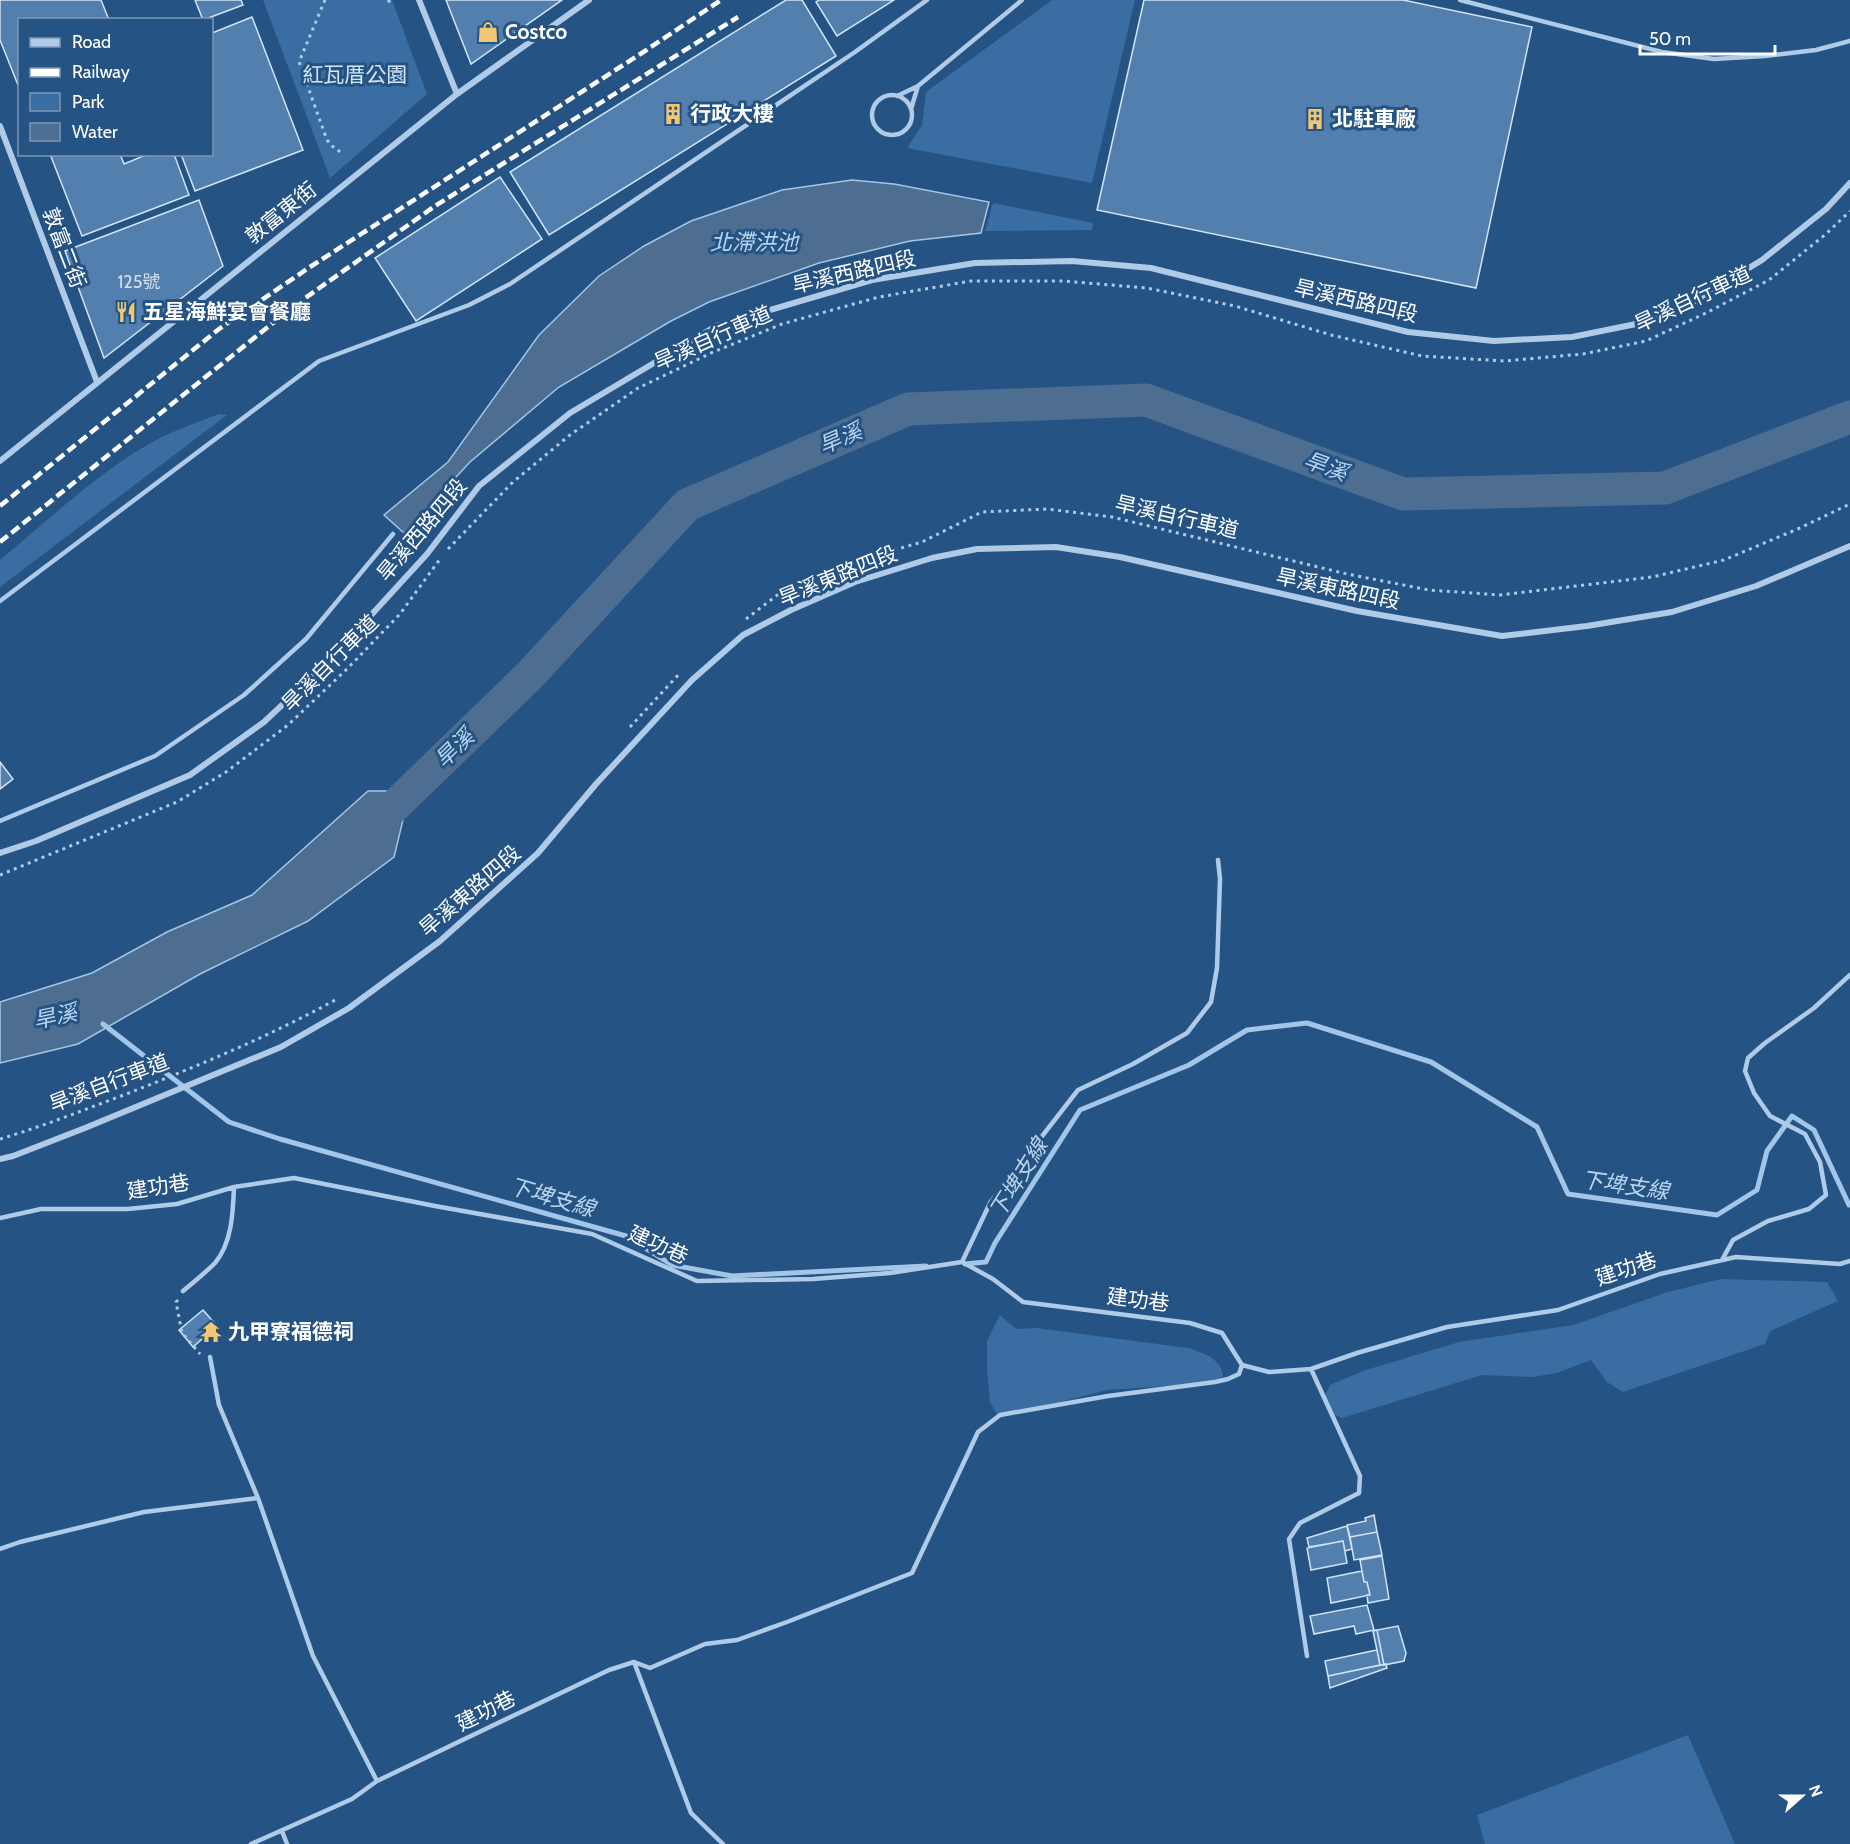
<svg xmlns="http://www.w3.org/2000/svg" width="1850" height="1844" font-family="Cabin,'Noto Sans TC',sans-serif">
  <rect width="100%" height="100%" fill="#255384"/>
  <!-- green -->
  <path fill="#3a6da1" d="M263 0H392L427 94 330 178Z
    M1052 0H1135L1092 183 907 148 922 125 926 92Z
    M993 203 1093 223 1092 230 985 231Z
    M219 414 227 415 0 587V560C46 522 91 479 142 448 166 433 192 424 219 414Z
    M1721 1279 1827 1282 1838 1301 1770 1331 1765 1344 1623 1392 1607 1382 1591 1360 1557 1373 1532 1377 1482 1375 1342 1418 1333 1414 1325 1396 1330 1385 1366 1370 1459 1342 1573 1325 1668 1292Z
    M1000 1315 1016 1329 1037 1328 1188 1348C1202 1352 1222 1359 1223 1376L1218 1380 1179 1385 1107 1390 999 1418 990 1402 987 1368V1341Z
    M1688 1735 1735 1844H1485L1477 1815Z"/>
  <!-- water -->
  <path fill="#4d6e90" stroke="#a3c6e8" stroke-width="1.5" d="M852 180 894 184 989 202 981 233 910 241 819 263 709 302 671 321 559 387 470 462 404 533 384 515 448 462 539 335 599 276 644 246 691 221 782 190Z
    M368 791H410L394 857 308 921 200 974 78 1044 0 1063V1002L92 973 167 932 252 895Z"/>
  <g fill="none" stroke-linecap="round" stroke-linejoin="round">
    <!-- stream -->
    <path stroke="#a3c6e8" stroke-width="5" d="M103 1024 229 1122 280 1139 626 1236 672 1265 732 1276 926 1266
      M965 1264 986 1262 995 1243 1080 1110 1189 1065 1247 1030 1307 1023 1431 1062 1537 1127 1568 1194 1717 1215 1757 1190 1767 1151 1792 1116 1814 1130 1849 1205 1850 1204"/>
    <!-- river -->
    <path stroke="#4d6e90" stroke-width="33" d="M377 823 529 676 687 505 908 409 1146 400 1403 494 1665 488 1850 417"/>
  </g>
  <!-- building -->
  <path fill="#527fae" stroke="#d2e4f6" stroke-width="1.5" d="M0 0H101L109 20H20V90L0 40Z
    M195 0H241L243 5 203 20Z
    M446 0H562L471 64Z
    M786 0H802L836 56 549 235 510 172Z
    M819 0H894L837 36 816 2Z
    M1144 0H1403L1532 27 1476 288 1097 210Z
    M252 17 303 150 195 191 181 154H212V33Z
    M50 154H120L124 164 148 154H174L189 195 82 236Z
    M500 177 542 239 416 321 375 258Z
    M199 200 223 266 104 358 65 251Z
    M0 762 13 779 0 789Z
    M203 1310 217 1326 193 1347 179 1330Z
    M1374 1515 1377 1532 1350 1537 1347 1525 1366 1521 1365 1518Z
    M1347 1526 1352 1549 1345 1551 1343 1541 1309 1547 1307 1538Z
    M1377 1532 1382 1555 1354 1560 1350 1537Z
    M1343 1541 1347 1563 1311 1570 1307 1548Z
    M1382 1556 1389 1599 1368 1603 1367 1595H1370L1367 1582H1364L1360 1560Z
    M1362 1571 1364 1582H1367L1370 1595 1331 1603 1327 1578Z
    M1367 1605 1374 1630 1356 1634 1354 1626 1314 1634 1310 1616Z
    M1398 1626 1406 1653 1404 1661 1384 1665 1377 1630Z
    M1377 1630 1384 1665H1380L1373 1631Z
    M1377 1650 1380 1665 1328 1676 1325 1661Z
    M1386 1664 1387 1668 1330 1688 1328 1676Z"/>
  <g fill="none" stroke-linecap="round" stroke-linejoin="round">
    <!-- path -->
    <path stroke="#afcbe8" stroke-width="3" stroke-dasharray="3 4.5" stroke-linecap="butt" d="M325 0 299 62 327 140 335 149 341 152
      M388 0 391 4
      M448 549 513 482 570 435 638 388 711 353 782 324 879 297 971 281H1063L1147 288 1235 306 1331 335 1422 356 1504 361 1583 354 1646 341 1706 313 1769 280 1826 234 1850 211
      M746 619 780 593 838 566 922 542 982 512 1047 509 1112 517 1347 574 1429 590 1500 595 1652 577 1724 560 1800 528 1850 504
      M630 727 681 672
      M0 875 177 802 226 772 288 725 348 668 400 614 440 559
      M0 1139C44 1126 86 1109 129 1093 200 1065 270 1036 337 999
      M178 1300 176 1302 182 1333 200 1354"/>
    <!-- lane -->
    <path stroke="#afcbe8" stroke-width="4.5" d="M1460 0 1662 52 1714 59 1765 56 1816 50 1850 41
      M872 115a20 20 0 1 1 40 0a20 20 0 1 1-40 0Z
      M897 96 918 86 1022 0
      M911 109 918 86
      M0 601 319 361 469 305 510 284 855 52 927 0
      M0 821 155 756 244 695 306 639 393 534
      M0 1218 41 1209H128L177 1204 234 1187 294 1178 435 1206 592 1234 697 1281 813 1279 890 1273 962 1262 993 1279 1023 1302 1190 1323 1222 1333 1242 1365 1269 1372 1311 1369 1357 1353 1447 1327 1558 1310 1660 1274 1736 1257 1840 1264 1850 1261
      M1722 1260 1733 1240 1768 1221 1809 1209 1826 1195 1820 1162 1805 1134 1770 1116 1754 1093 1745 1071 1748 1058 1765 1043 1814 1008 1850 975
      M962 1262 990 1203 1078 1090 1133 1064 1187 1033 1211 1002 1217 968 1220 879 1218 860
      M183 1291C194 1282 205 1273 215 1263 232 1243 233 1212 234 1187
      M210 1357 219 1405 258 1498
      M0 1549 20 1542 144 1512 258 1498 313 1656 377 1781
      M1307 1656 1289 1539 1300 1523 1359 1493 1360 1476 1311 1369
      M634 1662 691 1813 723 1844
      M282 1831 287 1844
      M251 1844 352 1799 377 1781 609 1670 634 1662 650 1668 705 1644 737 1640 787 1622 912 1573 978 1432 1000 1415 1108 1396 1215 1382 1228 1379 1239 1374 1242 1365"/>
    <!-- street -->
    <path stroke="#afcbe8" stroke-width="6" d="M419 0 457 94
      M0 126 97 382
      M0 461 457 94 589 0
      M0 853 36 841 190 775 264 722 330 660 427 554 479 486 570 413 716 326 872 280 975 263 1072 261 1151 268 1408 332 1494 341 1572 337 1636 324 1695 301 1762 260 1826 209 1850 183
      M0 1159 13 1156 85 1128 281 1047 349 1008 440 941 538 853 596 784 692 680 743 635 791 610 855 582 932 558 977 549 1056 547 1120 557 1357 611 1502 636 1587 626 1672 612 1756 586 1850 546"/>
    <!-- rail -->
    <path stroke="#fff" stroke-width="4.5" stroke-dasharray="10 4.5" stroke-linecap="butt" d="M0 506 219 329 310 267 645 51 721 0
      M0 542 294 306 435 206 738 17"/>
  </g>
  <!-- icons -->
  <defs>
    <symbol id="shop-bare" viewBox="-9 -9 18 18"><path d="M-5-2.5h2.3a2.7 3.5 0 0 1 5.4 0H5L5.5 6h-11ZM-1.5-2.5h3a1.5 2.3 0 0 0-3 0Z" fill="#f1c773" stroke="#255384" stroke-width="2.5" paint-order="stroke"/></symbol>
    <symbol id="building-bare" viewBox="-9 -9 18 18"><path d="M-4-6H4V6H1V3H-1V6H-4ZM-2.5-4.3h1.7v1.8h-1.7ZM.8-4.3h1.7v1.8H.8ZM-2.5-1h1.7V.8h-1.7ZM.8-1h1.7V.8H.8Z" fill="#f1c773" stroke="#255384" stroke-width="2.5" paint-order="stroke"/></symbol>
    <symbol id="restaurant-bare" viewBox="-9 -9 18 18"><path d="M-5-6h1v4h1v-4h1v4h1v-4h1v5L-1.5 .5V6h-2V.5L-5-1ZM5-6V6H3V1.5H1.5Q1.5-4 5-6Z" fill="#f1c773" stroke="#255384" stroke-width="2.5" paint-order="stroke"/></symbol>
    <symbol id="temple-bare" viewBox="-9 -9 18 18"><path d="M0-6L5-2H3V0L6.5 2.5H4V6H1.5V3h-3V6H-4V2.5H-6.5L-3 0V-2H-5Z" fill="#f1c773" stroke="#255384" stroke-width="2.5" paint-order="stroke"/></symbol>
  </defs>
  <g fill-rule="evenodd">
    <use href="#shop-bare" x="473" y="17" width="30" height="30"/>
    <use href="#building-bare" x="658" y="99" width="30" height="30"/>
    <use href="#building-bare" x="1300" y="104" width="30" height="30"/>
    <use href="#restaurant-bare" x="111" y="297" width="30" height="30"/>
    <use href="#temple-bare" x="196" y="1317" width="30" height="30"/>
  </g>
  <g text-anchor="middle" stroke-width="6" stroke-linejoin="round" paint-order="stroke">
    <!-- number labels -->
    <g font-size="18" fill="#d4dfeb">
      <text x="139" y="288">125號</text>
    </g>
    <!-- poi labels -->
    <g font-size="21" font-weight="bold" fill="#fff" stroke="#255384" text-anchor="start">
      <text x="505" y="39">Costco</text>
      <text x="690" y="121">行政大樓</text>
      <text x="1332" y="126">北駐車廠</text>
      <text x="143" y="319">五星海鮮宴會餐廳</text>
      <text x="228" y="1339">九甲寮福德祠</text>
    </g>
    <!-- park labels -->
    <g font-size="21" fill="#d2e4f6" stroke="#255384">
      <text x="355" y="82">紅瓦厝公園</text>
    </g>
    <!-- street labels -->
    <g font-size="21" fill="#fff" stroke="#255384">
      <text transform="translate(281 213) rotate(-39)" y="7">敦富東街</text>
      <text transform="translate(64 248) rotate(69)" y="7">敦富二街</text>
      <text transform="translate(854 272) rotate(-13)" y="7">旱溪西路四段</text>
      <text transform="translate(1693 299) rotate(-25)" y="7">旱溪自行車道</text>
      <text transform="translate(1356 301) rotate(13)" y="7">旱溪西路四段</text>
      <text transform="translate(713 338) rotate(-24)" y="7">旱溪自行車道</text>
      <text transform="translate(1177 517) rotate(13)" y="7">旱溪自行車道</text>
      <text transform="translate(422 530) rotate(-50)" y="7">旱溪西路四段</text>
      <text transform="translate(838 576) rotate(-22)" y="7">旱溪東路四段</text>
      <text transform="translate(1338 589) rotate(12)" y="7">旱溪東路四段</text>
      <text transform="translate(330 663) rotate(-45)" y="7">旱溪自行車道</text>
      <text transform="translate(470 891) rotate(-41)" y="7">旱溪東路四段</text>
      <text transform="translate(109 1083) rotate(-21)" y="7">旱溪自行車道</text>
      <text transform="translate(158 1187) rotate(-9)" y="7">建功巷</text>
      <text transform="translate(658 1245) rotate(24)" y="7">建功巷</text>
      <text transform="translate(1626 1269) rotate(-19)" y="7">建功巷</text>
      <text transform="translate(1138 1300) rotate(7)" y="7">建功巷</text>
      <text transform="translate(486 1711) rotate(-27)" y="7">建功巷</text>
    </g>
    <!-- water labels -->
    <g font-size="22" font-style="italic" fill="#bad5ef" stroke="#255384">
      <text x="754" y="250">北滯洪池</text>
      <text transform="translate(840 438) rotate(-23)" y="8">旱溪</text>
      <text transform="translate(1326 466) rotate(20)" y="8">旱溪</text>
      <text transform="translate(454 748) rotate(-44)" y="8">旱溪</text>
      <text transform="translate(55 1016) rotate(-12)" y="8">旱溪</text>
      <text transform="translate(1018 1178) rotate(-58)" y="8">下埤支線</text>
      <text transform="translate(1625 1185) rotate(8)" y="8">下埤支線</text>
      <text transform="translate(552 1197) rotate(16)" y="8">下埤支線</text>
    </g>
  </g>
  <!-- legend -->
  <rect x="18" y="18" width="195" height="138" fill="#255384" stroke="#7c98b5" stroke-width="1.5"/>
  <rect x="30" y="38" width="30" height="9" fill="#afcbe8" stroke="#7c98b5" stroke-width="1.5"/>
  <text x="72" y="48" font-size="18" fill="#ffffff">Road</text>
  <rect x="30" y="68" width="30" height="9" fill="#ffffff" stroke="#7c98b5" stroke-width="1.5"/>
  <text x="72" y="78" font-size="18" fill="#ffffff">Railway</text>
  <rect x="30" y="93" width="30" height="18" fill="#3a6da1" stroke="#7c98b5" stroke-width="1.5"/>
  <text x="72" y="108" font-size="18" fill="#ffffff">Park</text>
  <rect x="30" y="123" width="30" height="18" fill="#4d6e90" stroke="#7c98b5" stroke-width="1.5"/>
  <text x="72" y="138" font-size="18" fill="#ffffff">Water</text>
  <!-- north arrow -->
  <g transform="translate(1802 1796) rotate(69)" stroke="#255384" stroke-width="4.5" paint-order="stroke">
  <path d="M0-4.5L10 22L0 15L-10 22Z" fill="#ffffff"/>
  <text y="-9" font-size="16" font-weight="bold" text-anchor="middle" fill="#ffffff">N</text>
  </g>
  <!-- scale -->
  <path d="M1640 45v9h135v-9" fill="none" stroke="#ffffff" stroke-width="3"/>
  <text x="1649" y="45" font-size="18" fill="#ffffff" stroke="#255384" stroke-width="4.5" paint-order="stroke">50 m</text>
</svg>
